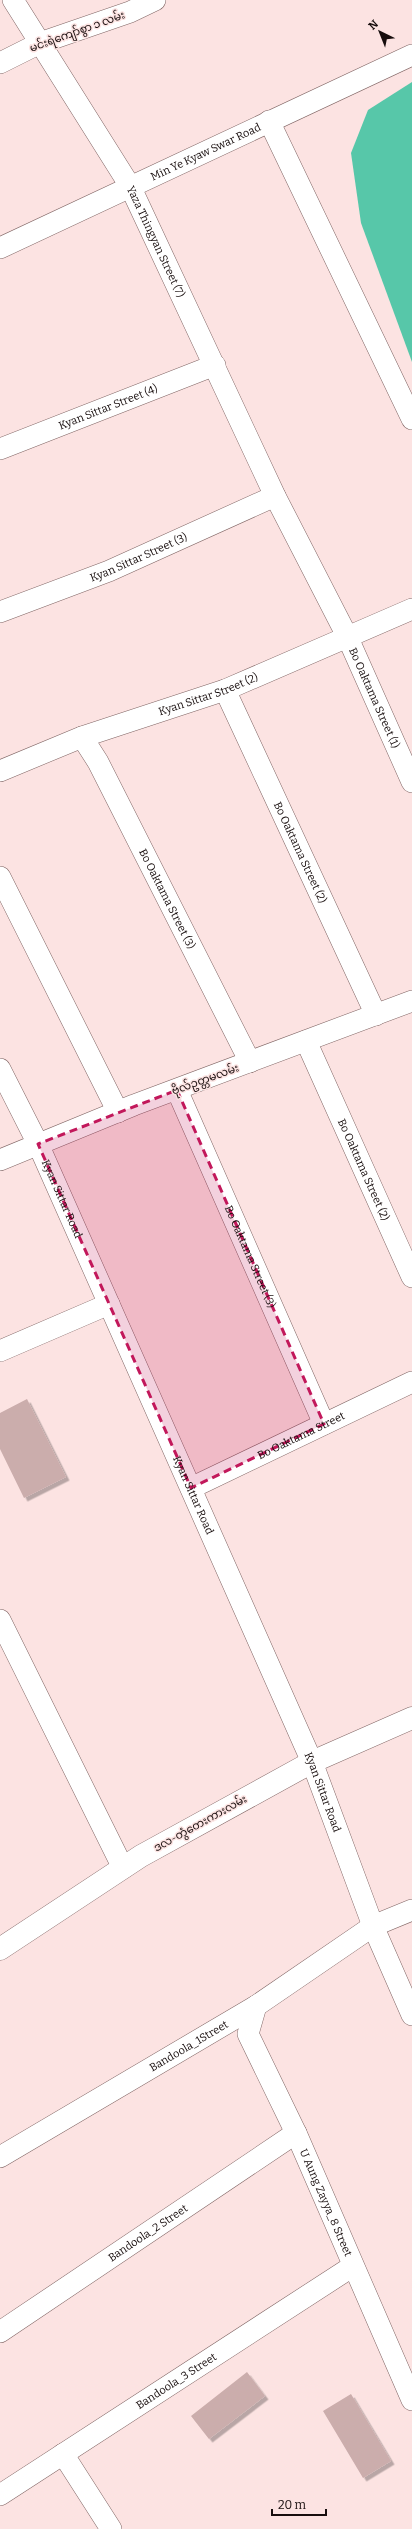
<svg xmlns="http://www.w3.org/2000/svg" width="412" height="2529" font-family="Bitter,'Noto Sans Myanmar',serif">
  <defs>
    <filter id="shadow"><feDropShadow dx="3.5" dy="3.5" stdDeviation="0" flood-color="#0004"/></filter>
  </defs>
  <rect width="100%" height="100%" fill="#fce3e2"/>
  <!-- water -->
  <path fill="#57c7a9" d="M412 82V362L361 223 351 153 368 110Z"/>
  <!-- building -->
  <path fill="#cbadac" filter="url(#shadow)" d="M27 1399 66 1477 24 1498 0 1449V1413Z
    M247 2372 265 2396 209 2439 191 2416Z
    M351 2394 391 2461 363 2478 323 2411Z"/>
  <g fill="none" stroke-linecap="round" stroke-linejoin="round">
    <defs>
      <g id="street">
        <path id="s1" d="M13 0 130 186 275 496 347 636 412 782"/>
        <path d="M0 63 40 43 130 12 155 0"/>
        <path d="M269 121 412 419"/>
        <path id="s2" d="M0 248 412 55"/>
        <path id="s3" d="M0 449 215 365"/>
        <path id="s4" d="M0 612 109 571 275 496"/>
        <path id="s5" d="M225 690 376 1015"/>
        <path id="s6" d="M82 737 98 762 250 1062"/>
        <path id="s7" d="M0 771 82 737 225 690 412 609"/>
        <path d="M0 877 118 1112"/>
        <path id="s8" d="M306 1041 412 1277"/>
        <path id="s9" d="M0 1069 38 1144 312 1762 373 1926 412 2015"/>
        <path id="s10" d="M177 1090 324 1424"/>
        <path d="M0 1160 134 1105 412 1001"/>
        <path d="M0 1351 109 1304"/>
        <path id="s11" d="M191 1488 412 1382"/>
        <path d="M0 1620 123 1868"/>
        <path id="s12" d="M256 2006 248 2034 296 2133 412 2400"/>
        <path id="s13" d="M0 2157 256 2006 373 1926 412 1910"/>
        <path id="s14" d="M0 2332 296 2133"/>
        <path d="M63 2454 111 2529"/>
        <path id="s15" d="M0 2495 353 2266"/>
      </g>
      <path id="secondary" d="M0 1949 141 1856 312 1762 412 1718"/>
    </defs>
    <!-- street casing -->
    <use href="#street" stroke="#816665" stroke-width="22"/>
    <!-- secondary casing -->
    <use href="#secondary" stroke="#816665" stroke-width="23"/>
    <!-- street -->
    <use href="#street" stroke="#fff" stroke-width="21"/>
    <!-- secondary -->
    <use href="#secondary" stroke="#fff" stroke-width="22"/>
  </g>
  <!-- marked area -->
  <path fill="#c2185b" fill-opacity="0.2" stroke="#c2185b" stroke-width="3" stroke-dasharray="8 5" stroke-linejoin="round" d="M177 1090 324 1424 191 1488 38 1144Z"/>
  <g text-anchor="middle" stroke-width="3" stroke-linejoin="round" paint-order="stroke">
    <!-- street labels -->
    <g font-size="11" fill="#170d0d" stroke="#fce3e2">
      <text transform="translate(77 31) rotate(-20)" y="4">မင်းရဲကျော်စွာ ၁ လမ်း</text>
      <text dy="4" stroke="none"><textPath href="#s2" startOffset="227">Min Ye Kyaw Swar Road</textPath></text>
      <text dy="4" stroke="none"><textPath href="#s1" startOffset="281">Yaza Thingyan Street (7)</textPath></text>
      <text dy="4" stroke="none"><textPath href="#s3" startOffset="116">Kyan Sittar Street (4)</textPath></text>
      <text dy="4" stroke="none"><textPath href="#s4" startOffset="149">Kyan Sittar Street (3)</textPath></text>
      <text dy="4" stroke="none"><textPath href="#s7" startOffset="222">Kyan Sittar Street (2)</textPath></text>
      <text dy="4" stroke="none"><textPath href="#s1" startOffset="787">Bo Oaktama Street (1)</textPath></text>
      <text dy="4" stroke="none"><textPath href="#s5" startOffset="179">Bo Oaktama Street (2)</textPath></text>
      <text dy="4" stroke="none"><textPath href="#s6" startOffset="183">Bo Oaktama Street (3)</textPath></text>
      <text transform="translate(205 1079) rotate(-20)" y="4">ဗိုလ်ဥတ္တမလမ်း</text>
      <text dy="4" stroke="none"><textPath href="#s8" startOffset="141">Bo Oaktama Street (2)</textPath></text>
      <text dy="4" stroke="none"><textPath href="#s9" startOffset="144">Kyan Sittar Road</textPath></text>
      <text dy="4" stroke="none"><textPath href="#s10" startOffset="182">Bo Oaktama Street (3)</textPath></text>
      <text dy="4" stroke="none"><textPath href="#s11" startOffset="122">Bo Oaktama Street</textPath></text>
      <text dy="4" stroke="none"><textPath href="#s9" startOffset="468">Kyan Sittar Road</textPath></text>
      <text dy="4" stroke="none"><textPath href="#s9" startOffset="792">Kyan Sittar Road</textPath></text>
      <text transform="translate(200 1823) rotate(-29)" y="4">ဒလ-တွံတေးကားလမ်း</text>
      <text dy="4" stroke="none"><textPath href="#s13" startOffset="219">Bandoola_1Street</textPath></text>
      <text dy="4" stroke="none"><textPath href="#s12" startOffset="215">U Aung Zayya_8 Street</textPath></text>
      <text dy="4" stroke="none"><textPath href="#s14" startOffset="178">Bandoola_2 Street</textPath></text>
      <text dy="4" stroke="none"><textPath href="#s15" startOffset="210">Bandoola_3 Street</textPath></text>
    </g>
  </g>
  <!-- north arrow -->
  <g transform="translate(380 32) rotate(317)" stroke="#fce3e2" stroke-width="3" paint-order="stroke">
  <path d="M0-3L7 15L0 10L-7 15Z" fill="#170d0d"/>
  <text y="-6" font-size="11" font-weight="bold" text-anchor="middle" fill="#170d0d">N</text>
  </g>
  <!-- scale -->
  <path d="M272 2509v6h54v-6" fill="none" stroke="#170d0d" stroke-width="2"/>
  <text x="278" y="2509" font-size="12" fill="#170d0d" stroke="#fce3e2" stroke-width="3" paint-order="stroke">20 m</text>
</svg>
